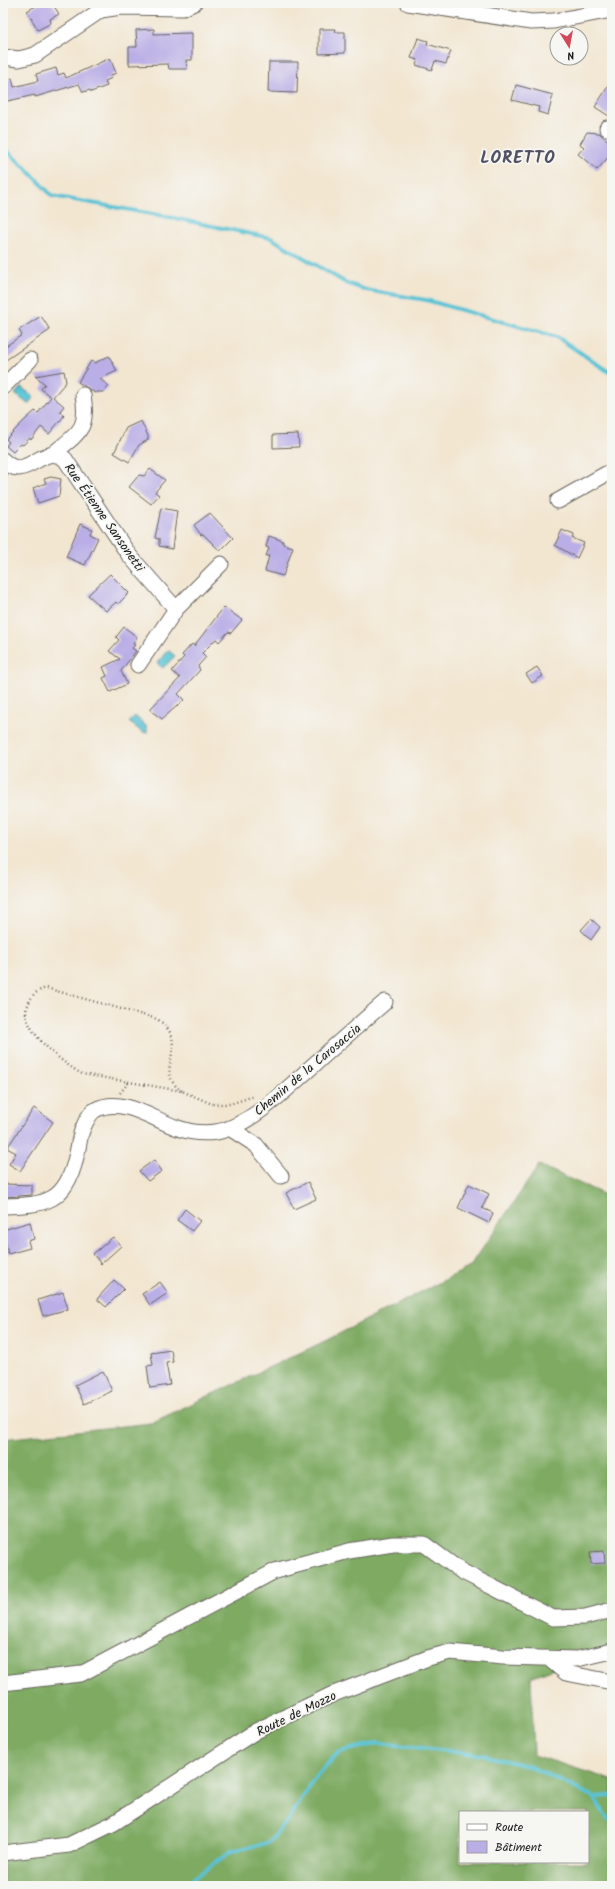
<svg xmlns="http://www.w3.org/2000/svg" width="615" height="1889" font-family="Kalam,sans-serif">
  <rect width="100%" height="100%" fill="#f6f6f2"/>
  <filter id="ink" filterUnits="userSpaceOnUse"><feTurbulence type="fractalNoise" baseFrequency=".025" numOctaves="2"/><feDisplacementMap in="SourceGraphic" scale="8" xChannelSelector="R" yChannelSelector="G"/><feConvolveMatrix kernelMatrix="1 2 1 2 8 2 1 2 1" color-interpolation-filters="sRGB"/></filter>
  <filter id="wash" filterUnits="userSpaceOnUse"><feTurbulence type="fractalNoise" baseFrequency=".012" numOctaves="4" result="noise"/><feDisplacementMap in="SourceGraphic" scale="16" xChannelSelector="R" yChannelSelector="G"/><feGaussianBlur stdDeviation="0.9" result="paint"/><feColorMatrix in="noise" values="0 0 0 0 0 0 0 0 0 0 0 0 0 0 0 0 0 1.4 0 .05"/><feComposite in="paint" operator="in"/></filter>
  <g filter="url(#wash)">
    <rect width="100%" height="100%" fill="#f2e6d1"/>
    <!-- forest -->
    <path fill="#7eaa62" stroke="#4d633f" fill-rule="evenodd" d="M539 1165 612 1198V1647L604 1648 531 1677 534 1755 612 1780V1886H3V1439L151 1423 323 1342 470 1267ZM460 1812H588V1862H460Z"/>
    <!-- water -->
    <path fill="#59c3d5" stroke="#3a7078" d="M21 387 34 397 28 404 15 394Z
      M168 650 175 656 163 668 157 663Z
      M135 716 147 727V733L142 732 129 722Z"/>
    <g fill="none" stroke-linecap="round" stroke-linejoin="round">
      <!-- stream -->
      <path stroke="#59c3d5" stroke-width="4" d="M3 147 33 175 52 196 164 216 271 238 346 283 366 290 426 300 557 337 612 374
        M594 1797 612 1796
        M183 1886 231 1851 268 1843 289 1819 317 1775 339 1752 379 1743 483 1755 531 1767 594 1797 606 1817 612 1821"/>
    </g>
    <g id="blocks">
      <!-- building -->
      <path fill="#b9aee6" d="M41 3H52L59 14 50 19 51 23 38 30 27 11Z
        M154 29V34L192 33V60H186L187 69H169L168 64 129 65V47H137L136 30Z
        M319 29H336L335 32H345V53L319 54Z
        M418 38 428 41 427 44 451 51 446 64 435 61 432 70 416 65 418 60 411 58Z
        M110 58 116 73 111 75 112 78 105 81 107 86 91 92 90 90 83 92 79 84 35 97V95L3 102V81L12 78 14 87 38 81 36 74 56 68 58 75 64 73 66 78Z
        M269 62H298L297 93 268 92Z
        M612 80V118L595 107Z
        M516 85 553 95 548 115 538 112 539 107 512 100Z
        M587 132 599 133 612 144V153L597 170 578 154 584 147 580 144Z
        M41 316 50 330 3 362V348L22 335 19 330Z
        M109 356 117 371 100 379 109 386 104 392H96L95 393 78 382 91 361 95 363Z
        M64 371 66 382 53 397 64 406 60 411 64 416 49 434 41 427 31 440 30 438 23 445 21 444 13 452 6 446 9 442 6 439 25 420 35 411 38 413 51 397 41 389 45 384 35 376Z
        M141 421 148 436V440L139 445 129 462 114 453 126 428Z
        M298 434 299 447 273 448V435Z
        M150 469 165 480 155 492 159 495 151 504 129 487 139 475 144 476Z
        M51 477 61 479 59 496 38 503 33 488 46 483 44 479Z
        M161 508 177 511 172 549 159 546V539L155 538Z
        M210 513 233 538 220 551 203 534 201 535 194 525Z
        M80 524 92 529 90 534 98 538 85 565 66 557Z
        M562 530 574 535 572 538 584 543 577 558 555 545Z
        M269 536 283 541V544L293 547 283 576 265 571 269 556H266L269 548 266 547Z
        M110 574 129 593 118 604 116 602 106 611 88 595Z
        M224 607 242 620 231 633 228 632 219 642 216 639 202 653 206 657 198 666 200 670 178 694 184 700 162 719 151 711V708L180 678 172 671 184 657 182 655 192 644 194 646Z
        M124 627 137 637 133 644 135 645 132 648 136 651 121 671 127 684 110 692 103 678 107 676 103 667 120 659 109 651 119 640 116 637Z
        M537 667 543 676 532 683 526 674Z
        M591 919 600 927 591 940 581 930Z
        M34 1108 53 1122 20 1171 9 1164 16 1153 7 1148Z
        M154 1160 162 1171 148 1181 139 1171Z
        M308 1182 316 1199 294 1209 286 1193Z
        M5 1184 32 1185V1195L5 1197Z
        M469 1184 489 1194 482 1208 493 1213 489 1223 458 1208Z
        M185 1209 200 1221 192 1231 177 1220Z
        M30 1222 34 1239 28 1241 30 1248 8 1254 3 1230Z
        M113 1237 121 1246 101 1264 93 1254Z
        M114 1280 124 1289 106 1307 97 1299Z
        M160 1282 168 1293 150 1305 142 1294Z
        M63 1292 68 1309 43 1316 38 1300Z
        M171 1350 173 1362 166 1363 170 1385 150 1388 147 1366 153 1365 151 1353Z
        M103 1371 112 1391 84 1404 75 1385Z
        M604 1551 605 1563 591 1564 590 1552Z"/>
    </g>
  </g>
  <g filter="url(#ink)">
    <use href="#blocks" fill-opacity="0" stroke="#67635b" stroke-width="1"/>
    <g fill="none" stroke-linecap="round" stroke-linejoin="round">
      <defs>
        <path id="minor" d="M408 3 531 22 554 21 612 10
          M3 57 19 59 35 55 101 10 121 7 183 8 194 3
          M607 128H612
          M3 387 30 360
          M53 454C78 433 89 430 83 395
          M3 460C26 485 42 441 65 459L129 555 176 609 221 564
          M558 501 606 474 612 473
          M138 665 176 609
          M231 1129 256 1145 281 1176
          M3 1206C45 1205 66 1203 76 1157 79 1147 79 1137 83 1128 86 1121 89 1114 95 1110 121 1096 151 1118 175 1127 188 1132 202 1134 216 1132 250 1127 292 1084 317 1062 339 1042 362 1022 385 1002
          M548 1658 566 1673 612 1682
          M3 1683 81 1674 275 1571 349 1551 393 1544H424L461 1571 553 1618 585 1617 612 1610
          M3 1853 69 1845 114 1823 256 1731 331 1695 428 1658 450 1652 503 1657 577 1659 612 1651"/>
      </defs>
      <!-- minor casing -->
      <use href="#minor" stroke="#67635b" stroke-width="17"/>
      <!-- path -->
      <path stroke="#67635b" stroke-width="2.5" stroke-dasharray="1 3" stroke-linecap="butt" d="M182 1091C150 1070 194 1044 157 1019L46 988C37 991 32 994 29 1003 28 1005 26 1009 26 1012 26 1034 64 1064 82 1074L182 1091 212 1104H230L254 1096
        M120 1093 129 1082"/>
      <!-- minor -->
      <use href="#minor" stroke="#fff" stroke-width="15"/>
    </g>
  </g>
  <g text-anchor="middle" stroke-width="3.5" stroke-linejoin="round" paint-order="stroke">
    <!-- street labels -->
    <g font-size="13" fill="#1c1c1c" stroke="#f6f6f2">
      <text transform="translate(105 517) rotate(55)" y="5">Rue Étienne Sansonetti</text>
      <text transform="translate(307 1069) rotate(-40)" y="5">Chemin de la Carosaccia</text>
      <text transform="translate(296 1713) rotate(-26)" y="5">Route de Mozzo</text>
    </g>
    <!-- district labels -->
    <g font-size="17" font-weight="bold" letter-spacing="1" fill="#534f63" stroke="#f6f6f2">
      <text x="518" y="163">LORETTO</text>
    </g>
  </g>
  <!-- margin -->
  <rect width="615" height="1889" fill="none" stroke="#f6f6f2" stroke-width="16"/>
  <!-- legend -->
  <rect x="459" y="1811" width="130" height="52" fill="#f6f6f2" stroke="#9f9f9c"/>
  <rect x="467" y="1824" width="20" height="6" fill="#ffffff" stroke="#9f9f9c"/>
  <text x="495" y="1831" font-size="12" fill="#1c1c1c">Route</text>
  <rect x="467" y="1841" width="20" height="12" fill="#b9aee6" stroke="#9f9f9c"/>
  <text x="495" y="1851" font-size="12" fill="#1c1c1c">Bâtiment</text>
  <!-- north arrow -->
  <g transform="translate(569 46) rotate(169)"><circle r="19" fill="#f6f6f2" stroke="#9f9f9c"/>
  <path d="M0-3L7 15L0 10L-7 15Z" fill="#d1495b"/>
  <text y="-6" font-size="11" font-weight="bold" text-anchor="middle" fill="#1c1c1c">N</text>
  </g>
</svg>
